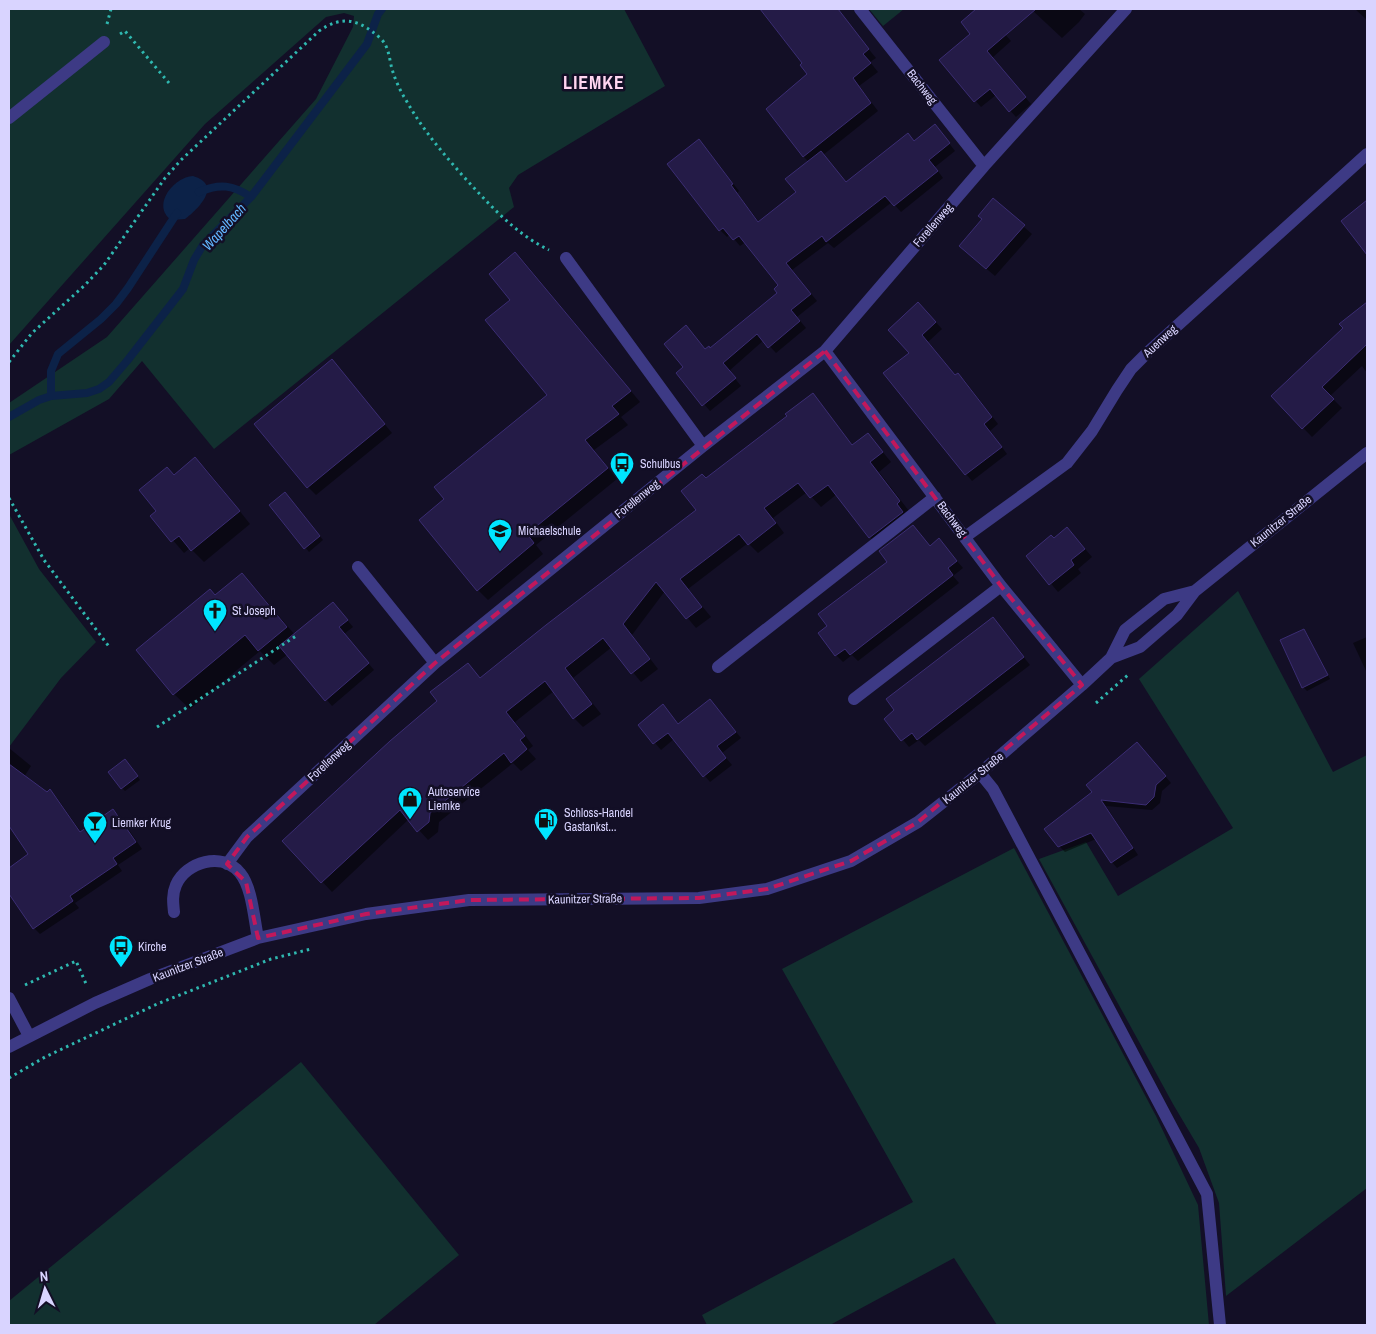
<svg xmlns="http://www.w3.org/2000/svg" width="1376" height="1334" font-family="'Archivo Narrow',sans-serif">
  <rect width="100%" height="100%" fill="#130f26"/>
  <!-- green -->
  <path fill="#12302f" d="M9 9H624L665 86 518 175 509 188 514 207 214 449 142 361 109 399 9 455V403L107 337 316 99 353 27 354 16 344 13 326 17 205 124 9 345Z
    M869 9H904L883 26Z
    M9 514 39 569 96 642 61 678 9 747Z
    M1238 591 1333 772 1367 755V1188L1226 1296 1219 1203 1199 1148 1173 1104 1039 859 1086 842 1118 896 1233 828 1139 679Z
    M1014 848 1156 1116 1198 1205 1209 1325H997L954 1258 830 1325H707L702 1315 913 1202 782 969Z
    M301 1062 459 1255 374 1325H9V1301Z"/>
  <!-- water -->
  <path fill="#0c2248" d="M193 176C223 185 198 209 185 219L171 220C151 205 174 177 193 176Z"/>
  <!-- shadow -->
  <path fill="#0007" d="M762 9H821L834 26 844 19 876 58 870 62 878 72 859 86 878 111 823 155 847 183 915 142 941 133 955 151 935 167 943 178 901 212 892 202 834 248 828 243 792 270 817 301 797 317 806 328 776 353 764 340 729 371 741 386 710 411 677 373 684 367 686 327 706 350 710 349 779 293V286L746 242 740 246 730 234 727 237 720 230 668 164 699 140 739 191 737 193 759 222 797 193 809 162 804 157 809 74 804 63Z
    M978 9H982L986 13 1011 41 992 58 1031 104 1016 117 996 95 981 107 940 61 972 34 962 23Z
    M1031 9H1079L1085 14 1079 22 1062 38Z
    M1355 9H1367V20Z
    M993 200 1032 234 995 276 969 254Z
    M1367 202V253L1343 221Z
    M515 253 525 263 640 402 621 417 628 425 594 450 617 479 536 545 543 554 488 600 478 590 446 499 549 396 512 300Z
    M1367 304V373L1362 366 1330 396 1342 408 1312 437 1272 396 1344 328 1341 324Z
    M925 310 942 329 928 342 956 376 958 375 965 381 998 424 990 431 1007 454 972 481 966 474 911 353Z
    M332 361 392 433 316 495 308 487Z
    M813 395 822 405 853 446 868 434 891 462 879 472 909 511 880 547 870 537 837 494 821 507 807 492 773 518 784 533 758 553 748 543 688 589 711 617 696 628 665 591 632 635 658 669 641 682 612 647 573 678 601 714 583 727 574 718 554 691 515 722 533 746 528 750 536 759 521 771 513 763 439 822 438 832 428 840 409 819 332 892 284 841 439 701 468 664 481 679 697 511 706 480 788 416Z
    M195 459 207 470 250 524 204 562 190 548 184 553 152 516 158 511 174 476Z
    M288 497 323 540 309 552 271 505Z
    M1075 537 1092 557 1078 569 1081 573 1058 592 1028 556 1054 540Z
    M939 540 963 568 953 576 959 583 858 661 852 655 843 662 836 655 829 626 889 562 931 547Z
    M242 574 257 590 295 635 339 610 353 627 344 634 374 670 332 706 288 654 274 665 260 651 190 709 174 694 215 596Z
    M993 618 1030 665 925 746 919 740 909 747 886 719Z
    M1304 630 1307 634 1330 679 1307 691 1303 687Z
    M1367 637V673L1353 643Z
    M716 707 741 738 722 753 732 765 710 782 674 739 661 750 640 725 669 712 679 725Z
    M9 748 31 766 24 777 47 793 50 791 57 798 81 832 113 810 120 817 142 849 118 865 122 871 75 903 79 908 40 934 34 928 9 892V869L30 855 9 824V819L13 816 9 813Z
    M1143 750 1171 783 1162 791 1160 803 1152 810 1106 806 1138 855 1117 868 1112 862 1096 839 1065 852 1059 846 1093 793Z
    M128 764 140 780 125 791 122 788Z"/>
  <g fill="none" stroke-linecap="round" stroke-linejoin="round">
    <!-- stream -->
    <path stroke="#0c2248" stroke-width="8" d="M199 192C220 183 233 185 251 197
      M51 396V371L58 354 101 319 116 304 128 288 177 213
      M9 417 39 400 51 396 87 393 99 389 109 382 127 361 183 289 194 260 203 245 251 197 367 44 378 14 382 9"/>
  </g>
  <!-- building -->
  <path fill="#241b47" stroke="#3b2d73" d="M760 9H838L869 49 863 54 871 63 853 78 871 103 803 157 766 109 807 74 800 65 802 63Z
    M976 9H1036L987 51 1026 97 1009 112 990 89 974 102 939 60 970 34 961 22Z
    M935 124 950 143 929 160 938 171 894 206 885 196 826 242 822 236 786 263 811 294 791 310 800 321 768 348 757 334 723 363 736 378 702 406 676 373 683 367 664 344 686 325 705 349 709 346 710 348 777 293 774 289 778 285 739 236 733 240 723 228 719 231 667 164 699 139 733 184 731 185 758 222 796 192 785 179 821 151 846 182 908 133 914 141Z
    M993 198 1025 225 986 269 959 246 982 219 978 216Z
    M1367 200V255L1341 221Z
    M515 252 631 391 612 406 619 414 585 440 608 468 527 534 534 543 477 591 419 520 444 499 434 487 547 395 485 320 510 300 489 274Z
    M918 302 936 322 922 335 955 375 958 373 992 417 984 424 1002 447 965 475 883 373 909 353 888 330Z
    M1367 302V344L1322 387 1334 399 1302 429 1271 396 1343 328 1339 324Z
    M332 359 385 424 307 488 254 424Z
    M813 393 852 445 868 433 883 452 870 462 900 501 897 504 903 512 869 538 828 485 810 498 798 483 764 508 776 523 748 545 739 534 680 579 702 607 686 619 656 582 623 624 650 659 631 674 603 638 565 668 592 704 573 719 545 681 506 712 525 736 520 740 527 749 511 763 504 753 430 813 429 822 417 832 400 810 321 883 282 841 390 741 437 701 430 692 468 663 480 678 546 625 696 510 681 491 702 474 706 478 787 416 785 414Z
    M195 457 240 511 191 551 179 536 171 542 150 516 156 511 139 490 167 467 174 475Z
    M285 492 320 536 304 549 269 505Z
    M913 525 930 546 939 538 957 561 948 568 953 575 850 655 845 649 835 656 818 633 827 626 818 614 887 562 879 551Z
    M1067 527 1085 549 1071 560 1074 565 1049 585 1026 556 1051 535 1054 538Z
    M242 573 287 627 258 651 245 635 173 695 136 650 210 589 215 595Z
    M333 602 348 620 339 627 369 663 325 701 279 646Z
    M993 617 1024 657 917 740 912 733 901 741 884 719 894 710 886 699Z
    M1304 629 1328 675 1302 688 1280 640Z
    M710 699 736 732 717 746 726 758 703 777 668 733 653 744 638 725 663 704 678 724Z
    M1137 742 1166 776 1156 785 1154 797 1146 805 1101 800 1133 848 1111 863 1091 833 1058 847 1044 829 1092 792 1086 785Z
    M125 759 138 776 121 789 108 772Z
    M9 764 47 792 50 789 80 832 113 809 136 842 113 858 117 864 70 896 73 901 33 929 9 894V868L28 854 9 826Z"/>
  <g fill="none" stroke-linecap="round" stroke-linejoin="round">
    <!-- path -->
    <path stroke="#2fb8b0" stroke-width="3" stroke-dasharray="2.5 4" stroke-linecap="butt" d="M107 24 111 9
      M120 34 125 31 169 83
      M9 362 32 333 85 285 104 265 165 178 181 160 319 31C342 15 359 19 380 38 389 46 389 58 392 69 395 79 400 91 406 100 422 129 442 152 463 176 489 204 514 233 549 250
      M9 498 44 560 110 648
      M1096 703 1129 674
      M157 727 296 636
      M25 985 76 961 87 986
      M9 1078 45 1057 157 1004 271 959 311 949"/>
    <!-- minor -->
    <path stroke="#3d3a85" stroke-width="12" d="M860 9 984 166
      M9 118 104 42
      M566 258 703 446
      M825 351 1001 586 1082 685
      M965 537 1067 463 1092 431 1117 390 1131 369 1147 353 1367 154
      M358 567 435 663
      M1111 658 1140 647 1177 615 1195 591 1367 453
      M718 667 935 497
      M854 699 1001 586
      M980 773 993 789 1207 1194 1220 1325
      M227 864 247 837 435 663 703 446 825 351 984 166 1126 9
      M174 912C173 903 172 894 176 885 186 862 222 851 240 873 252 887 254 919 258 938
      M9 998 29 1036
      M9 1047 95 1003 150 979 258 938 366 914 469 900 699 898 767 889 851 861 918 822 980 773 1082 685 1111 658 1125 630 1164 599 1195 591"/>
  </g>
  <!-- marked area -->
  <path fill="none" stroke="#c2185b" stroke-width="4" stroke-dasharray="10 6" stroke-linejoin="round" d="M825 351 1001 586 1082 685 918 822 851 861 767 889 699 898 469 900 366 914 258 938 246 882 227 864 247 837 435 663Z"/>
  <!-- icons -->
  <defs>
    <symbol id="bus-pin" viewBox="-11 -11 22 30"><path d="M0 17L-7.5 6A9.5 9.5 0 1 1 7.5 6Z" fill="#00e5ff" stroke="#130f26"/><path d="M-5-6H5V4H4V6H2V4H-2V6H-4V4H-5ZM-3.5-4V0h7V-4ZM-3.5 1.2v1.5H-2V1.2ZM2 1.2v1.5H3.5V1.2Z" fill="#111"/></symbol>
    <symbol id="school-pin" viewBox="-11 -11 22 30"><path d="M0 17L-7.5 6A9.5 9.5 0 1 1 7.5 6Z" fill="#00e5ff" stroke="#130f26"/><path d="M0-5L7-2L0 1L-7-2ZM-4 1L0 2.5L4 1V4Q0 6-4 4Z" fill="#111"/></symbol>
    <symbol id="church-pin" viewBox="-11 -11 22 30"><path d="M0 17L-7.5 6A9.5 9.5 0 1 1 7.5 6Z" fill="#00e5ff" stroke="#130f26"/><path d="M-1.2-6h2.4v3.5h3.3v2.4h-3.3V6h-2.4V-.1h-3.3v-2.4h3.3Z" fill="#111"/></symbol>
    <symbol id="shop-pin" viewBox="-11 -11 22 30"><path d="M0 17L-7.5 6A9.5 9.5 0 1 1 7.5 6Z" fill="#00e5ff" stroke="#130f26"/><path d="M-5-2.5h2.3a2.7 3.5 0 0 1 5.4 0H5L5.5 6h-11ZM-1.5-2.5h3a1.5 2.3 0 0 0-3 0Z" fill="#111"/></symbol>
    <symbol id="fuel-pin" viewBox="-11 -11 22 30"><path d="M0 17L-7.5 6A9.5 9.5 0 1 1 7.5 6Z" fill="#00e5ff" stroke="#130f26"/><path d="M-5.5-6h7V0h2V4h1.3V-2.5L3-4.5l.8-.8L6-3V5H2.5V1h-1V6h-7ZM-4.2-4.7v3.2H.2V-4.7Z" fill="#111"/></symbol>
    <symbol id="bar-pin" viewBox="-11 -11 22 30"><path d="M0 17L-7.5 6A9.5 9.5 0 1 1 7.5 6Z" fill="#00e5ff" stroke="#130f26"/><path d="M-6-5H6L.8 .8V4.5H3.5V6h-7V4.5H-.8V.8Z" fill="#111"/></symbol>
  </defs>
  <g fill-rule="evenodd">
    <use href="#bus-pin" x="608" y="450" width="28" height="38"/>
    <use href="#school-pin" x="486" y="517" width="28" height="38"/>
    <use href="#church-pin" x="201" y="597" width="28" height="38"/>
    <use href="#shop-pin" x="396" y="785" width="28" height="38"/>
    <use href="#fuel-pin" x="532" y="806" width="28" height="38"/>
    <use href="#bar-pin" x="81" y="809" width="28" height="38"/>
    <use href="#bus-pin" x="107" y="933" width="28" height="38"/>
  </g>
  <g text-anchor="middle" stroke-width="5" stroke-linejoin="round" paint-order="stroke">
    <!-- street labels -->
    <g font-size="12" fill="#d9d4ff" stroke="#130f26">
      <text transform="translate(922 87) rotate(52)" y="4">Bachweg</text>
      <text transform="translate(933 225) rotate(-49)" y="4">Forellenweg</text>
      <text transform="translate(1160 341) rotate(-43)" y="4">Auenweg</text>
      <text transform="translate(637 499) rotate(-39)" y="4">Forellenweg</text>
      <text transform="translate(952 519) rotate(53)" y="4">Bachweg</text>
      <text transform="translate(1281 521) rotate(-39)" y="4">Kaunitzer Straße</text>
      <text transform="translate(329 761) rotate(-43)" y="4">Forellenweg</text>
      <text transform="translate(973 778) rotate(-39)" y="4">Kaunitzer Straße</text>
      <text transform="translate(585 899) rotate(-1)" y="4">Kaunitzer Straße</text>
      <text transform="translate(188 965) rotate(-21)" y="4">Kaunitzer Straße</text>
    </g>
    <!-- poi labels -->
    <g font-size="12" fill="#d9d4ff" stroke="#130f26" text-anchor="start">
      <text x="640" y="468">Schulbus</text>
      <text x="518" y="535">Michaelschule</text>
      <text x="232" y="615">St Joseph</text>
      <text x="428" y="796">Autoservice<tspan x="428" dy="14">Liemke</tspan></text>
      <text x="564" y="817">Schloss-Handel<tspan x="564" dy="14">Gastankst...</tspan></text>
      <text x="112" y="827">Liemker Krug</text>
      <text x="138" y="951">Kirche</text>
    </g>
    <!-- water labels -->
    <g font-size="14" font-style="italic" fill="#62b6ff" stroke="#130f26">
      <text transform="translate(224 227) rotate(-48)" y="5">Wapelbach</text>
    </g>
    <!-- district labels -->
    <g font-size="18" font-weight="bold" letter-spacing="1" fill="#ffd6f0" stroke="#130f26">
      <text x="594" y="89">LIEMKE</text>
    </g>
  </g>
  <!-- border -->
  <rect width="1376" height="1334" fill="none" stroke="#d9d4ff" stroke-width="20"/>
  <!-- north arrow -->
  <g transform="translate(45 1289) rotate(355)" stroke="#130f26" stroke-width="4" paint-order="stroke">
  <path d="M0-4L9 19L0 12L-9 19Z" fill="#d9d4ff"/>
  <text y="-8" font-size="14" font-weight="bold" text-anchor="middle" fill="#d9d4ff">N</text>
  </g>
</svg>
